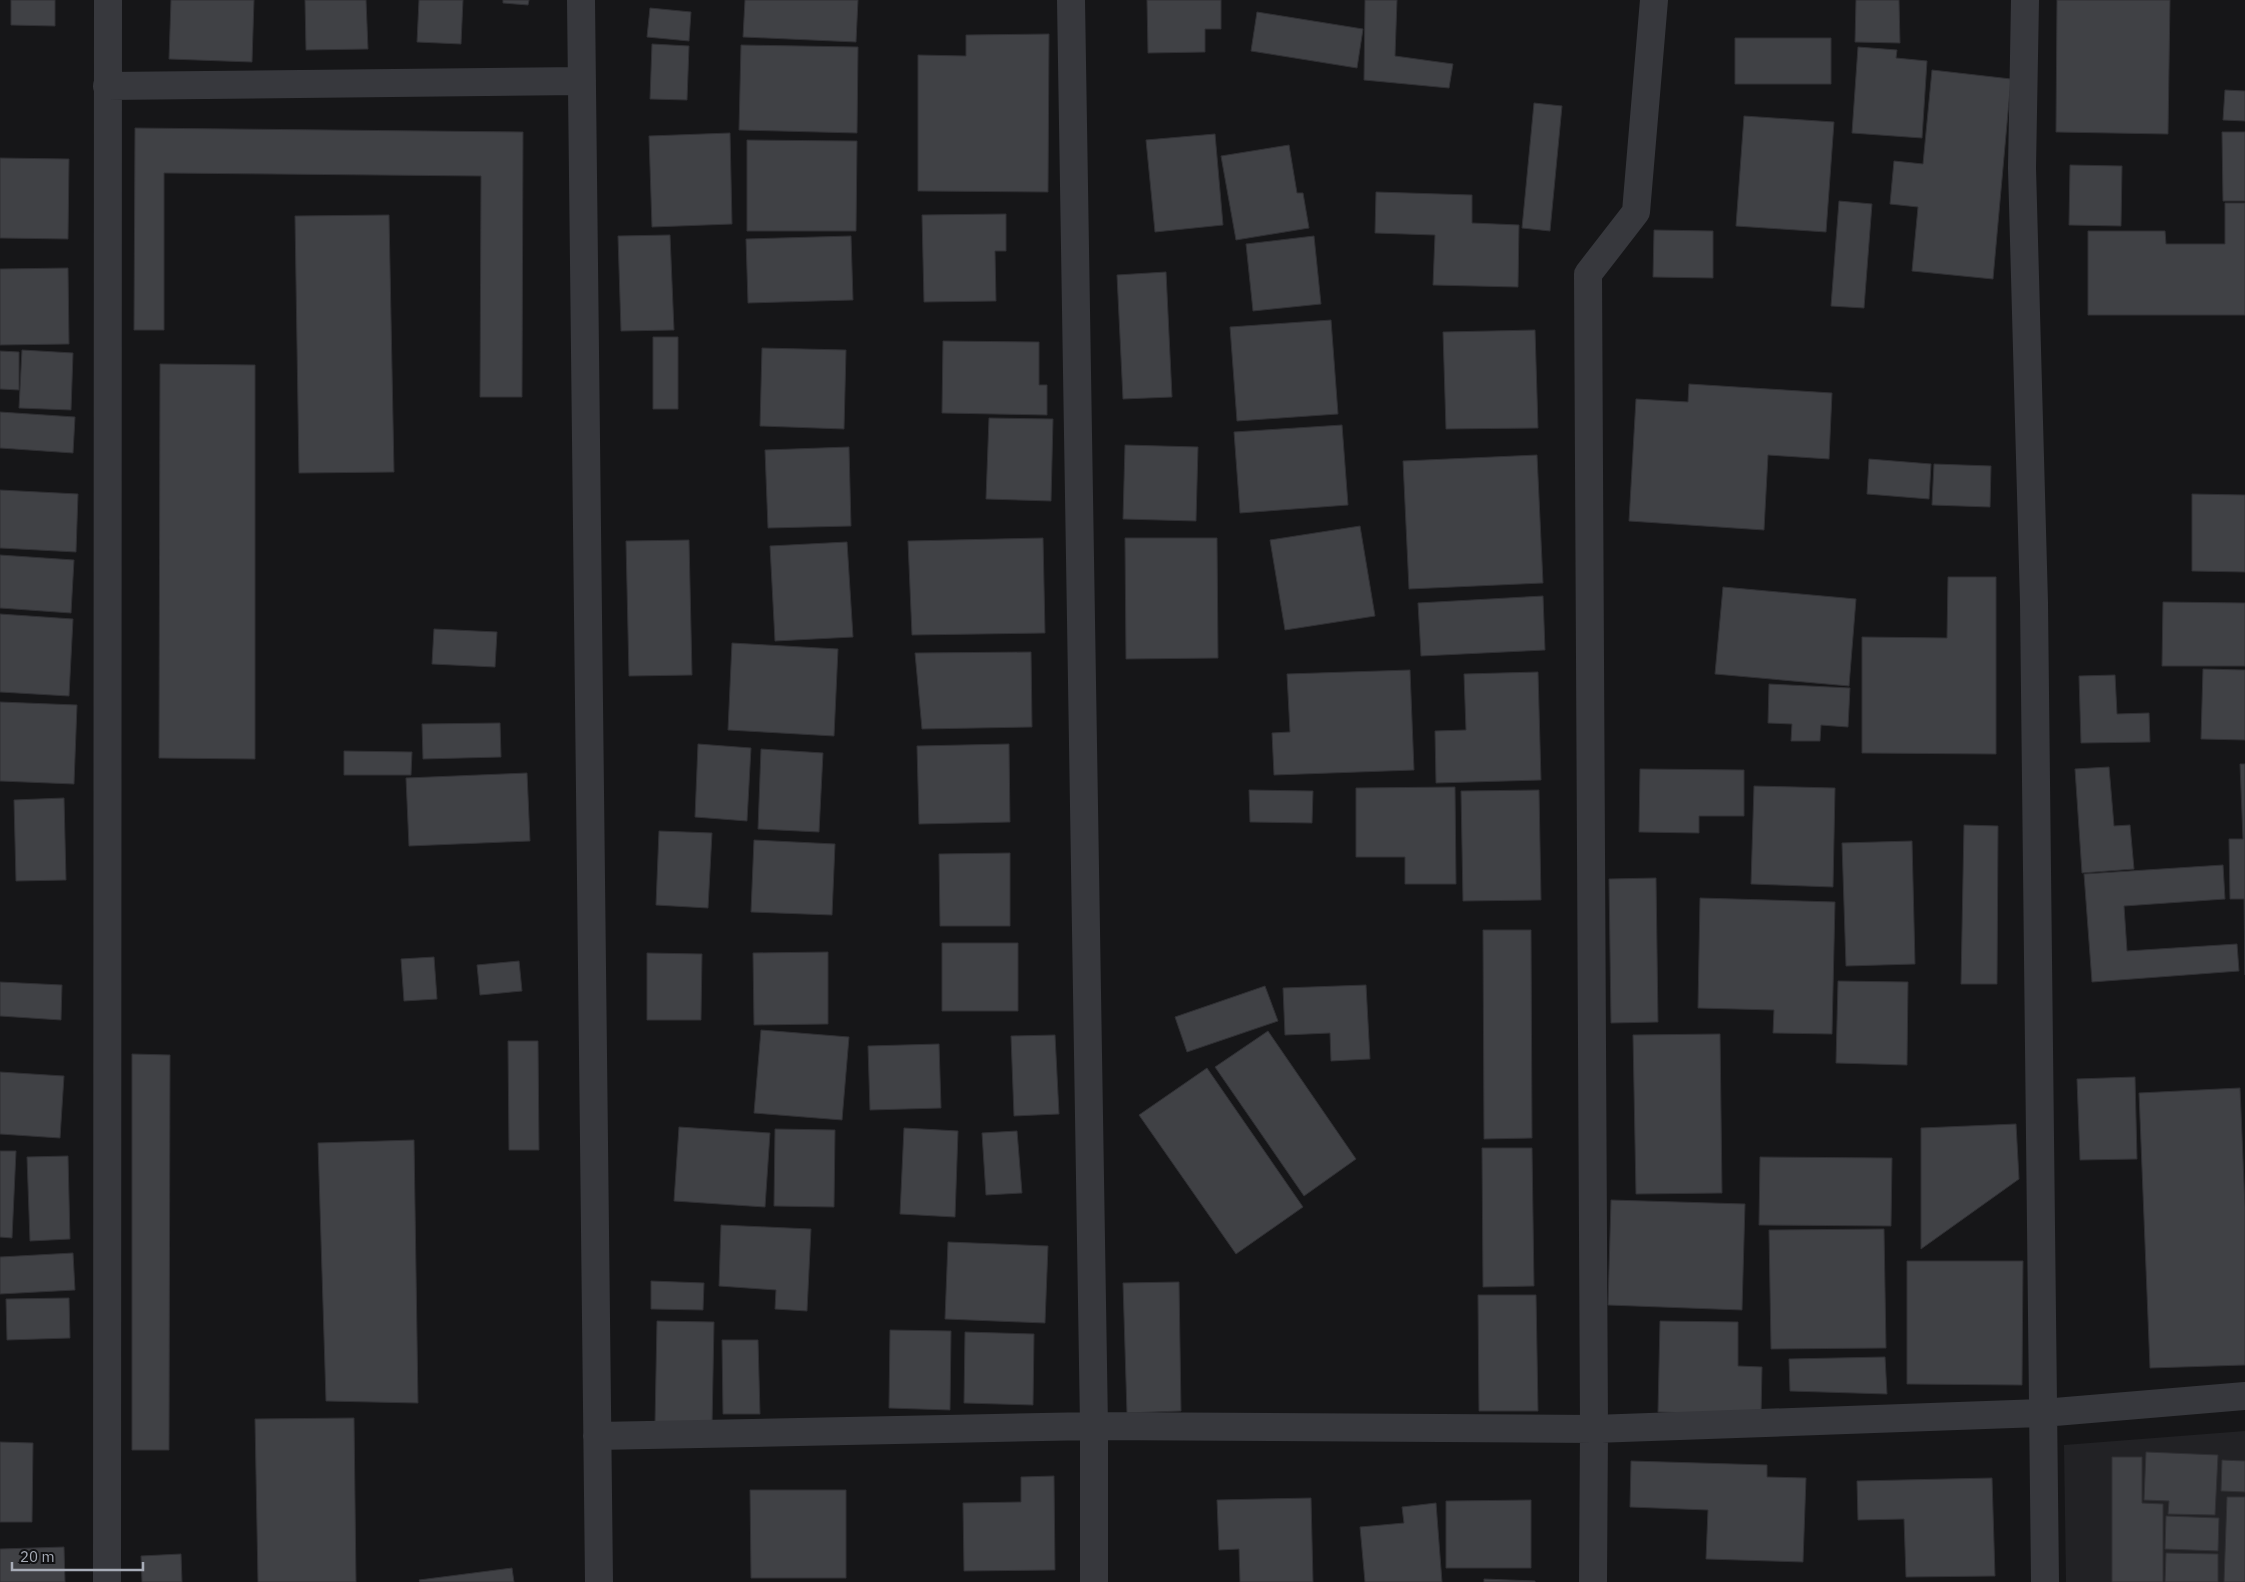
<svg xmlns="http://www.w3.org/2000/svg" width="2245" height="1582" font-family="'IBM Plex Sans',sans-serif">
  <rect width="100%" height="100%" fill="#161618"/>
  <!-- built -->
  <path fill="#222225" d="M2245 1431V1582H2066L2064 1445Z"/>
  <!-- building -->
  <path fill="#404145" stroke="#303034" d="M11 0H55V26L11 25Z
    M171 0H254L252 62 169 59Z
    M305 0H366L368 49 306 50Z
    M419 0H463L461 44 417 42Z
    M503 0H529L528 5 503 3Z
    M745 0H858L856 42 743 37Z
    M1147 0H1221V29H1205V52L1148 53Z
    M1365 0H1397L1395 56 1453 64 1449 88 1364 80Z
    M1856 0H1899L1900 43 1855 42Z
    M2057 0H2170L2168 134 2056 132Z
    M650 8 691 12 689 41 647 37Z
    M1257 12 1363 29 1357 68 1251 51Z
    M1049 34 1048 192 918 191V55L966 56V35Z
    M1735 38H1831V84H1735Z
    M652 44 689 46 687 100 650 99Z
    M741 45 858 47 857 133 739 130Z
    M1858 47 1897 50 1896 58 1927 61 1922 138 1852 133Z
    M1932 70 2011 79 1993 279 1912 271 1918 207 1890 204 1894 161 1923 164Z
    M2225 90 2245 91V121L2223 120Z
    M1534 103 1562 106 1550 231 1522 228Z
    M1744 116 1834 122 1826 232 1736 226Z
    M135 128 523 132 522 397H480L481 176 164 173V330H134Z
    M2222 132H2245V201H2223Z
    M730 133 732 224 652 227 649 136Z
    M1215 134 1223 225 1155 232 1146 140Z
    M747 140 857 141 856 231H747Z
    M1289 145 1297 193H1303L1309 228 1236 240 1221 156Z
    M0 158 69 159 68 239 0 238Z
    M2070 165 2122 166 2121 226 2069 225Z
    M1376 192 1472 195V223L1519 225 1518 287 1433 285 1435 235 1375 233Z
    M1839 201 1872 204 1864 308 1831 306Z
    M2225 203H2245V315H2088V231H2165L2166 244H2225Z
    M1006 214V251H995L996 301 924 302 922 215Z
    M389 215 394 472 299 473 295 216Z
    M1654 230 1713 231V278L1653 277Z
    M670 235 674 330 621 331 618 236Z
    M851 236 853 300 748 303 746 239Z
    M1314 236 1321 304 1253 311 1246 244Z
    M68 268 69 344 0 345V269Z
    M1166 272 1172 397 1123 399 1117 275Z
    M1331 320 1338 414 1237 421 1230 327Z
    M1535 330 1538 428 1446 429 1443 332Z
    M653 337H678V409H653Z
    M943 341 1039 342V385H1047V415L942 413Z
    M762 348 846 350 844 429 760 426Z
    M22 350 73 353 71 410 19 408Z
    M0 351 19 352V390L0 389Z
    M160 364 255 365V759L159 758Z
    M1689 384 1832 393 1829 459 1768 455 1764 530 1629 521 1636 399 1688 402Z
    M0 412 75 417 73 453 0 448Z
    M989 418 1053 419 1051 501 986 499Z
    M1342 425 1348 505 1240 513 1234 432Z
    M1125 445 1198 447 1196 521 1123 519Z
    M849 447 851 526 768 528 765 450Z
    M1537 455 1543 583 1409 589 1403 461Z
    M1869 459 1931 464 1929 499 1867 494Z
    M1934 464 1991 466 1990 507 1932 505Z
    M0 490 78 494 76 552 0 548Z
    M2192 494 2245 495V572L2192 571Z
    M1360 526 1375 616 1285 630 1270 540Z
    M1043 538 1045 633 912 635 908 541Z
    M1125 538H1217L1218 658 1126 659Z
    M689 540 692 675 629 676 626 541Z
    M847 542 853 637 775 641 770 546Z
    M0 555 74 560 71 613 0 608Z
    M1948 577H1996V754L1862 753V637L1947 638Z
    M1723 587 1856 599 1849 686 1715 674Z
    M1543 596 1545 650 1421 656 1418 603Z
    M2163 602 2245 603V666H2162Z
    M0 614 73 619 69 696 0 692Z
    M434 629 497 632 495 667 432 664Z
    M732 643 838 649 834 736 728 730Z
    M1031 652 1032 727 922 729 915 653Z
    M2203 669 2245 670V740L2201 739Z
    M1410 670 1414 770 1274 775 1272 733 1290 732 1287 674Z
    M1538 672 1541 780 1436 783 1435 731 1466 730 1464 674Z
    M2115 675 2117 714 2149 713 2150 742 2081 743 2079 676Z
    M1769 684 1850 688 1848 727 1821 725 1820 741H1791L1792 724 1768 723Z
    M0 702 77 705 74 784 0 781Z
    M500 723 501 757 423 759 422 724Z
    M698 744 751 748 747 821 695 817Z
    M1009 744 1010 822 919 824 917 746Z
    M761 749 823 753 819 832 758 829Z
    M344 751 412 752 411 775H344Z
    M2240 764H2245V975L2244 899H2230L2229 839H2243Z
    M2109 767 2114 826 2130 825 2134 869 2082 873 2075 769Z
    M1640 769 1744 770V816H1699V833L1639 832Z
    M527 773 530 841 409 846 406 778Z
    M1754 786 1835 788 1833 887 1751 884Z
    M1455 787 1456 884H1405V857H1356V788Z
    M1249 790 1313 791 1312 823 1250 822Z
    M1539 790 1541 900 1463 901 1461 791Z
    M64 798 66 880 16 881 14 800Z
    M1964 825 1998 826 1997 984H1961Z
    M659 831 712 833 708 908 656 905Z
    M754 840 835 844 832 915 751 912Z
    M1912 841 1915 964 1846 966 1842 843Z
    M1010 853V926H940L939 854Z
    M2223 865 2225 899 2124 906 2127 951 2237 944 2239 971 2092 982 2084 874Z
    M1656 878 1658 1022 1611 1023 1609 879Z
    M1700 898 1835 902 1832 1034 1773 1033 1774 1010 1698 1008Z
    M1483 930H1531L1532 1138 1484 1139Z
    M942 943H1018V1011H942Z
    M828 952V1024L754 1025 753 953Z
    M647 953 702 954 701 1020H647Z
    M434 957 437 999 404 1001 401 959Z
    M519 961 522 991 480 995 477 965Z
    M1838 981 1908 982 1907 1065 1836 1063Z
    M0 982 62 985 61 1020 0 1016Z
    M1366 985 1370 1059 1331 1061 1330 1033 1285 1035 1283 988Z
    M1265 986 1278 1021 1187 1052 1175 1017Z
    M761 1030 849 1037 842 1120 754 1113Z
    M1268 1031 1356 1159 1304 1196 1215 1067Z
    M1720 1034 1722 1193 1636 1194 1633 1035Z
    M1055 1035 1059 1114 1014 1116 1011 1036Z
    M508 1041H538L539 1150H509Z
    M939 1044 941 1108 870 1110 868 1046Z
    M132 1054 170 1055 169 1450H132Z
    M1207 1068 1303 1207 1236 1254 1139 1115Z
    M0 1072 64 1076 60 1138 0 1134Z
    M2135 1077 2137 1159 2080 1160 2077 1079Z
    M2240 1088 2245 1207V1365L2150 1368 2139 1093Z
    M2016 1124 2019 1179 1921 1249V1128Z
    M679 1127 770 1133 765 1207 674 1201Z
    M904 1128 958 1131 955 1217 900 1214Z
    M775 1129 835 1130 834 1207 774 1206Z
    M1017 1131 1022 1193 986 1195 982 1133Z
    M414 1140 418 1403 326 1401 318 1143Z
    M1482 1148H1532L1534 1286 1483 1287Z
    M0 1151H16L12 1238 0 1237Z
    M68 1156 70 1239 30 1241 27 1157Z
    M1760 1157 1892 1158 1891 1226 1759 1225Z
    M1611 1200 1745 1204 1742 1310 1608 1305Z
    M721 1225 811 1229 807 1311 775 1309 776 1290 719 1286Z
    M1884 1229 1886 1348 1771 1349 1769 1230Z
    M948 1242 1048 1246 1045 1323 945 1319Z
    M73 1253 75 1290 0 1294V1257Z
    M1907 1261H2023L2022 1385 1907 1384Z
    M651 1281 704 1283 703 1310 651 1309Z
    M1179 1282 1181 1411 1127 1413 1123 1283Z
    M1478 1295H1536L1538 1411H1479Z
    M69 1298 70 1338 7 1340 6 1299Z
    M657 1321 714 1322 712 1426 655 1424Z
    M1660 1321 1738 1322V1366L1762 1367 1761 1415 1658 1412Z
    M890 1330 951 1331 950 1410 889 1408Z
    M965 1332 1034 1334 1033 1405 964 1403Z
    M722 1340H758L760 1414H723Z
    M1885 1357 1887 1394 1790 1391 1789 1359Z
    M354 1418 356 1582H258L255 1419Z
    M0 1442 33 1443 32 1522H0Z
    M2146 1452 2218 1455 2215 1515 2168 1514 2169 1501 2144 1500Z
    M2112 1457H2142V1503L2163 1504V1582H2112Z
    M2222 1460 2245 1461V1492L2221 1491Z
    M1631 1461 1767 1465V1477L1806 1478 1803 1562 1706 1559 1708 1510 1630 1507Z
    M1054 1476 1055 1570 964 1571 963 1503 1021 1502V1477Z
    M1992 1478 1995 1576 1906 1577 1904 1519 1858 1520 1857 1481Z
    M750 1490H846V1578H751Z
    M2227 1497H2245V1582H2224Z
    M1311 1498 1313 1582H1240L1239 1549 1219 1550 1217 1500Z
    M1531 1500V1568H1446V1501Z
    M1436 1503 1442 1582H1365L1360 1527 1404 1523 1402 1507Z
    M2166 1516 2219 1518 2218 1551 2165 1549Z
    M64 1547 65 1582H0V1549Z
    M2166 1553 2218 1554V1582H2165Z
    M181 1554 182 1582H142L141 1556Z
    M512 1568 514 1582H420L419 1580Z
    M1484 1579 1535 1581V1582H1484Z"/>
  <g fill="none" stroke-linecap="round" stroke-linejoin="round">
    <!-- minor -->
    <path stroke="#37383d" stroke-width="28" d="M581 0 599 1582
      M1071 0 1094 1426V1582
      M2025 0 2022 168 2034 603 2045 1582
      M107 86 582 81
      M597 1436 1094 1426 1594 1429 2043 1413 2245 1396
      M107 1582 108 0
      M1593 1582 1594 1429 1588 274 1636 212 1654 0"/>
  </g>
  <!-- scale -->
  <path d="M12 1562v8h131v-8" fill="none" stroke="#a8adb8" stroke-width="2.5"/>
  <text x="20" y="1562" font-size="15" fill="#a8adb8" stroke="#111113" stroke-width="4" paint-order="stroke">20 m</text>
</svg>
